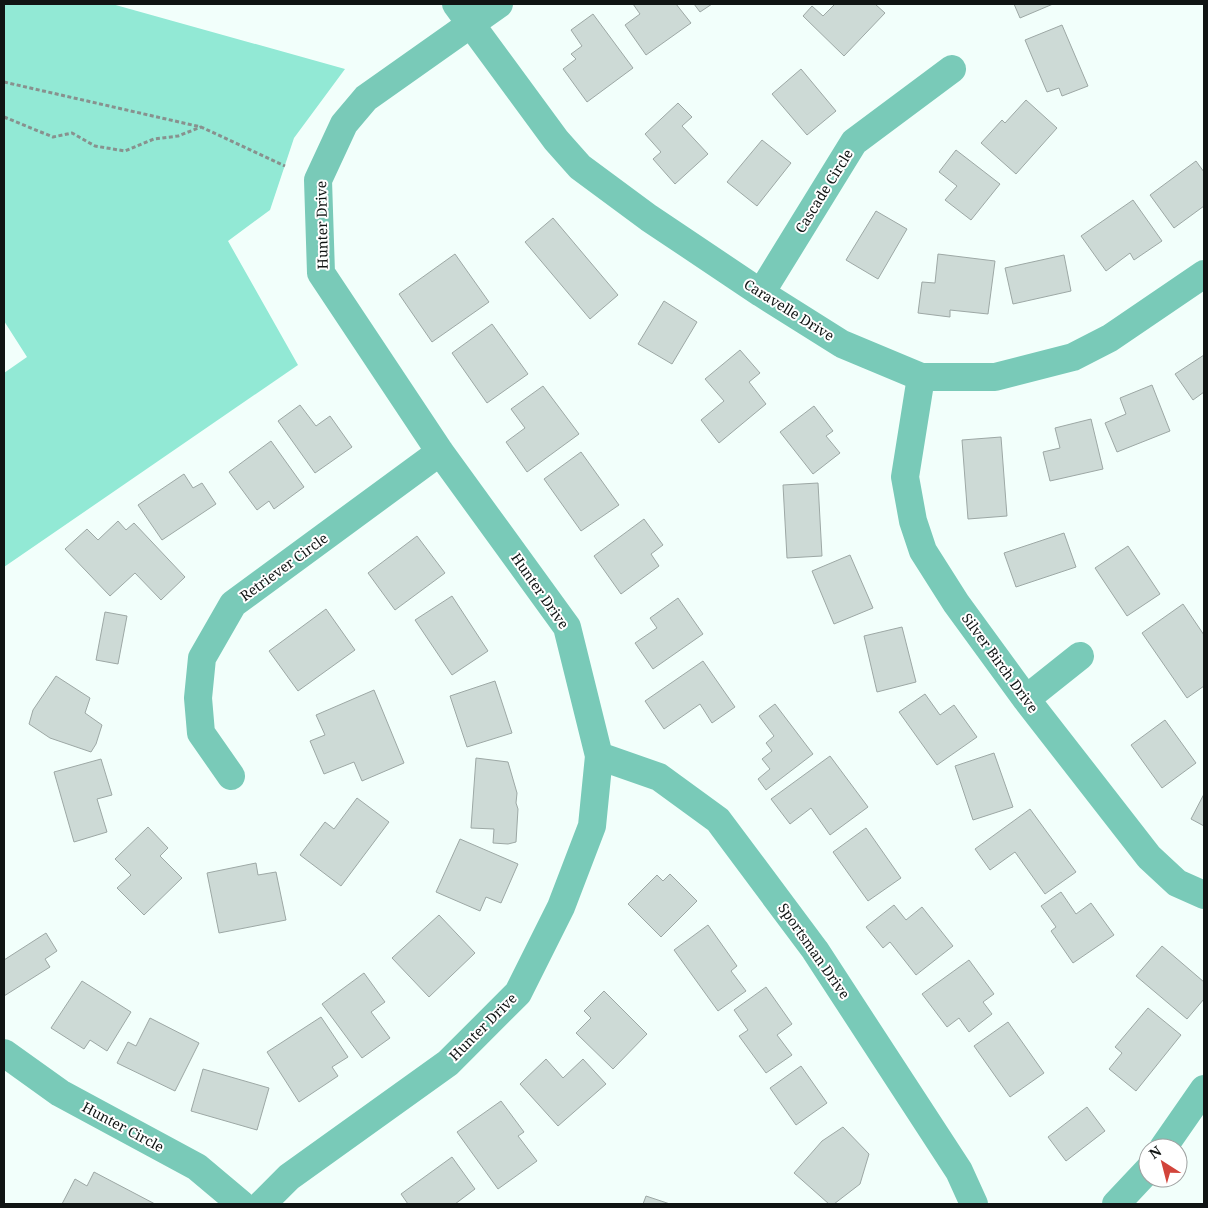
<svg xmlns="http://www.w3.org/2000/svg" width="1208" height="1208" font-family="'Noto Serif',serif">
  <rect width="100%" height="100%" fill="#f2fffb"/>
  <!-- green -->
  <path fill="#92e9d5" d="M4 4H112L345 69 294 138 270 210 228 241 298 365 4 567V373L27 357 4 321Z"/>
  <!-- building -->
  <path fill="#cddad6" stroke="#9da8a5" d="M633 4H676L691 23 646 55 625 25 640 14Z
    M694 4H712L700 12Z
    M835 4H875L885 13 844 56 803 16 812 6 823 16Z
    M1014 4H1053L1020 18Z
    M593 14 633 68 587 102 563 69 576 59 571 54 582 46 571 30Z
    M1062 25 1088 86 1062 96 1059 88 1047 92 1025 40Z
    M801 69 836 111 807 135 772 94Z
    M1026 100 1057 128 1016 174 981 143 1002 120 1005 123Z
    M678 103 692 117 682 126 708 154 675 184 653 159 661 152 645 134Z
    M762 140 791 163 757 206 727 182Z
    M956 150 1000 184 971 220 945 200 957 186 939 172Z
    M1196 161 1204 172V206L1174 228 1150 195Z
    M1133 200 1162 241 1134 260 1130 253 1106 271 1081 236Z
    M876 211 907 229 878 279 846 260Z
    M553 218 618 295 590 319 525 242Z
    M455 254 489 302 432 342 399 294Z
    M938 254 995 261 988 314 950 310V317L918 313 922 282 935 283Z
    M1064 255 1071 291 1013 304 1005 268Z
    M664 301 697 322 672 364 638 344Z
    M492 324 528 374 487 403 452 353Z
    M740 350 760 373 749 382 766 404 719 443 701 420 724 401 705 379Z
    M1204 355V392L1193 400 1175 374Z
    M1152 385 1170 431 1117 452 1105 423 1126 414 1120 398Z
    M543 386 579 434 527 472 506 442 525 428 511 409Z
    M300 405 316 426 330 416 352 447 315 473 278 421Z
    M814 406 833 431 826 436 840 453 813 474 780 432Z
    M1091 419 1103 469 1050 481 1043 452 1060 448 1055 428Z
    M1001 437 1007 516 968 519 962 440Z
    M271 441 304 487 274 509 269 501 257 510 229 472Z
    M581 452 619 505 581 531 544 479Z
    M184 474 193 488 202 483 216 504 162 540 138 505Z
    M818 483 822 556 787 558 783 485Z
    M644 519 663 545 651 554 659 566 621 594 594 556Z
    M118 521 126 530 134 523 185 577 161 600 135 573 110 596 65 549 87 529 98 540Z
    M1064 533 1076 567 1016 587 1004 553Z
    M417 536 445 573 395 610 368 573Z
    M1128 546 1160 594 1127 616 1095 568Z
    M850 555 873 608 834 624 812 571Z
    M452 596 488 651 452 675 415 620Z
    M678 598 703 634 653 669 635 643 657 628 650 618Z
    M1183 604 1204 635V686L1187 698 1142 633Z
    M326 609 355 650 298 691 269 651Z
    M105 612 127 616 118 664 96 660Z
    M902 627 916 682 877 692 864 636Z
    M703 661 735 707 712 723 700 704 664 729 645 701Z
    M56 676 90 698 85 713 102 725 96 744 91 752 50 738 29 724 33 710Z
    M495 681 512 733 467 747 450 696Z
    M374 690 404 763 362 781 354 762 324 774 310 741 325 735 316 715Z
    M925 694 940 715 954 705 977 737 937 765 899 712Z
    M775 704 813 754 766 790 758 779 770 769 762 759 772 751 766 743 774 736 759 716Z
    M1165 720 1196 763 1162 788 1131 745Z
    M994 753 1013 807 973 820 955 766Z
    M830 756 868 807 830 835 811 808 790 824 771 799Z
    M476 758 508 762 517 793 516 803 518 809 516 842 508 844 493 843 494 829 471 828Z
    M101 759 112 795 97 799 107 832 74 842 54 772Z
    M1204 794V826L1191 819Z
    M357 798 389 822 341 886 300 855 325 822 334 829Z
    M1030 809 1076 872 1045 894 1015 852 990 870 975 849Z
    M148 827 168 848 160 856 182 878 144 915 117 888 131 875 115 859Z
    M866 828 901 878 868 901 833 852Z
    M460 839 518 864 501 903 486 897 480 911 436 892Z
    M256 863 258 875 276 872 286 920 219 933 207 873Z
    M670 874 697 901 661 937 628 904 657 875 663 881Z
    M1061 892 1076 914 1091 903 1114 935 1073 963 1051 931 1056 927 1041 906Z
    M894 905 906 920 922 907 953 946 916 975 890 942 883 948 866 927Z
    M439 915 475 953 429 997 392 958Z
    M708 925 737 966 731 971 746 991 718 1011 674 950Z
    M46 933 57 951 45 959 50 967 4 996V960Z
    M1162 946 1204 982V999L1187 1019 1136 976Z
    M969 960 994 994 983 1002 992 1014 969 1032 959 1018 947 1027 922 994Z
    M364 973 385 1002 371 1012 390 1038 362 1058 322 1004Z
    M82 981 131 1012 107 1051 90 1040 84 1049 51 1028Z
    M766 987 792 1024 777 1035 792 1055 766 1073 739 1036 748 1030 734 1010Z
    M604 991 647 1034 613 1069 576 1033 591 1018 584 1011Z
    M1148 1008 1181 1035 1136 1091 1109 1069 1122 1053 1115 1047Z
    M321 1017 348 1057 332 1067 338 1076 299 1102 267 1052Z
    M150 1018 199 1043 175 1091 117 1063 128 1042 136 1046Z
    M1008 1022 1044 1073 1010 1097 974 1046Z
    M546 1059 563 1078 583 1059 606 1084 558 1126 520 1084Z
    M801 1066 827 1103 796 1125 770 1088Z
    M203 1069 269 1088 257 1130 191 1111Z
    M501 1101 524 1132 518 1136 537 1161 498 1189 457 1132Z
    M1087 1107 1105 1131 1066 1161 1048 1137Z
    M843 1127 869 1154 860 1184 834 1204H829L794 1173 822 1141Z
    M452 1157 475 1189 455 1204H408L401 1194Z
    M94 1172 155 1204H62L75 1179 87 1186Z
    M646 1196 670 1204H643Z"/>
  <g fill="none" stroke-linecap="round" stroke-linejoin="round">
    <!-- path -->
    <path stroke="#88918e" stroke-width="3" stroke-dasharray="4 2.5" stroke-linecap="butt" d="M4 82 201 127 285 166
      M4 117 53 137 72 133 95 146 125 151 154 139 178 136 201 127"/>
    <!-- street -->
    <path stroke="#79cab8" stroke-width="28" d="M456 4 556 140 580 167 649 218 761 293 842 344 921 377H995L1073 357 1110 338 1204 274
      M761 293 854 142 952 69
      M921 377 905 477 913 521 923 551 956 603 1026 699 1149 857 1177 883 1204 895
      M1026 699 1080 656
      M599 756 659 777 718 820 815 950 959 1171 974 1204
      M231 776 201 733 198 698 202 658 233 604 440 452
      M4 1053 60 1093 197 1167 241 1204
      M1163 1148 1204 1089
      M262 1204 289 1177 448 1063 518 993 561 907 592 826 599 756 567 627 440 452 321 273 318 180 344 124 366 98 499 4
      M1116 1204 1148 1170"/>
  </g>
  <g text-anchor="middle" stroke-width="4" stroke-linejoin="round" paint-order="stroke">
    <!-- street labels -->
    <g font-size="14" fill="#101413" stroke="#fff">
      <text transform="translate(824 191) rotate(-58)" y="5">Cascade Circle</text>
      <text transform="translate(322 225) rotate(-91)" y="5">Hunter Drive</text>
      <text transform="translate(789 310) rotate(32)" y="5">Caravelle Drive</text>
      <text transform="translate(284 567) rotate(-36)" y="5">Retriever Circle</text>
      <text transform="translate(540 591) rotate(55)" y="5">Hunter Drive</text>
      <text transform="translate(1000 663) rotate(54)" y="5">Silver Birch Drive</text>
      <text transform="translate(814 951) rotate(55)" y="5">Sportsman Drive</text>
      <text transform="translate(483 1027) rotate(-45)" y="5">Hunter Drive</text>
      <text transform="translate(123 1127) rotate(28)" y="5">Hunter Circle</text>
    </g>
  </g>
  <!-- border -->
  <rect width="1208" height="1208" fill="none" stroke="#101413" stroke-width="10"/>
  <!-- north arrow -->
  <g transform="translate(1163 1163) rotate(324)"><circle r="24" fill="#ffffff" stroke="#9fa1a1"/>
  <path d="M0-4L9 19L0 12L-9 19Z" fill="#d2443b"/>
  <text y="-8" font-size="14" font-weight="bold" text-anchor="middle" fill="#101413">N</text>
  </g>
</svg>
